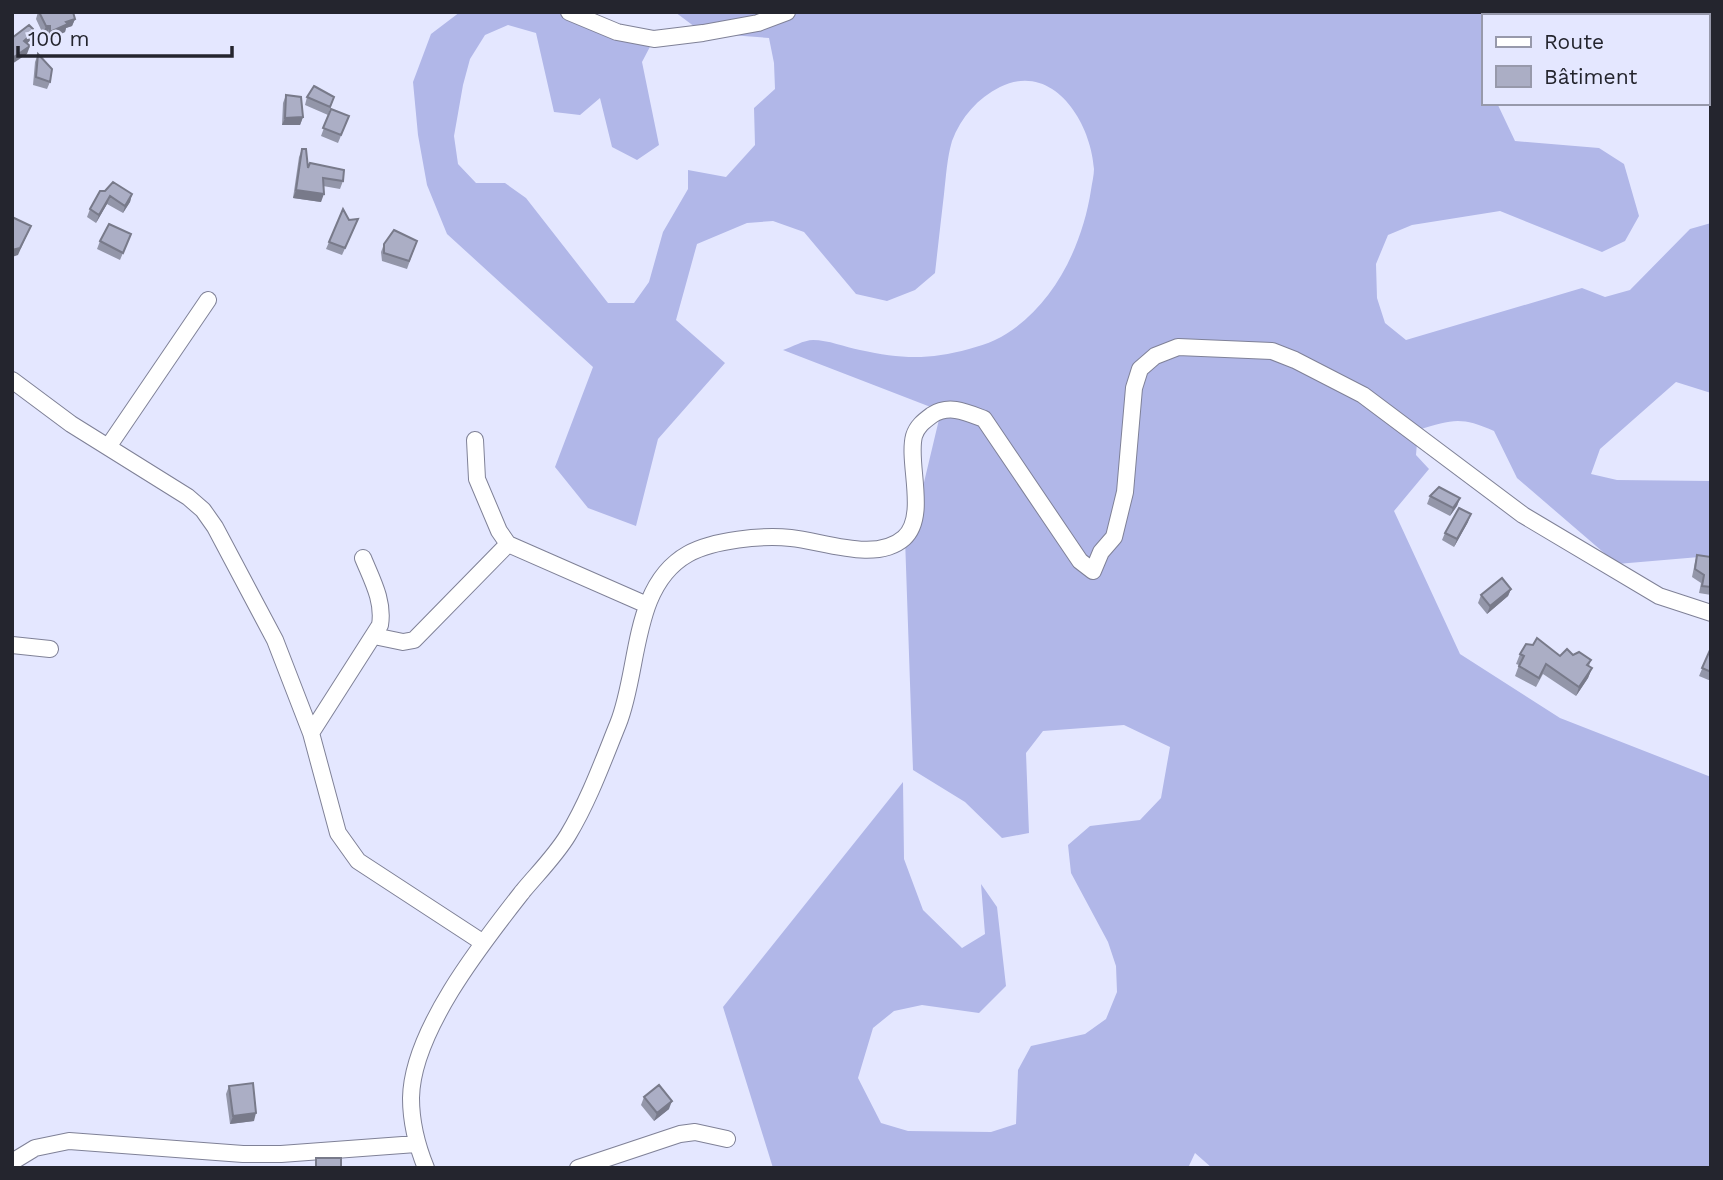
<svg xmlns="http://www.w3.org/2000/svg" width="1723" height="1180" font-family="'Work Sans',sans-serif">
  <rect width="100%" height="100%" fill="#e4e7ff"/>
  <!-- forest -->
  <path fill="#b1b7e8" d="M460 12H569L654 39 642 62 659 145 637 160 612 147 600 98 580 115 554 112 536 33 508 25 485 35 470 59 463 85 454 136 458 164 476 183H505L526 198 608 303H634L649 282 663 232 688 189V170L726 177 755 145 754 108 775 89 774 63 769 38 703 33 675 12H1489V16H1483V103H1497L1515 141 1599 148 1624 164 1639 216 1625 241 1602 252 1500 211 1412 225 1388 235 1376 264 1377 298 1385 323 1406 340 1582 288 1605 297 1630 290 1690 229 1711 223V393L1676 382 1600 449 1591 474 1617 480 1711 481V556L1617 564 1517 478 1494 431C1460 416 1452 420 1418 430L1416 455 1429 469 1394 511 1460 654 1560 718 1711 777V1168H1212L1195 1153 1188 1168H773L723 1007 903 782 904 859 923 910 962 948 985 934 981 884 997 907 1006 986 979 1013 922 1005 894 1011 873 1028 858 1078 881 1123 908 1131 991 1132 1016 1124 1018 1070 1031 1046 1085 1034 1106 1019 1117 992 1116 966 1108 942 1071 873 1068 845 1090 826 1140 820 1161 798 1170 747 1124 725 1043 731 1026 753 1029 833 1002 838 965 802 913 770 905 538 916 516 941 411 783 350C792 347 804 340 813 340 828 340 845 347 860 350 901 359 929 360 969 349 978 346 987 344 995 340 1050 313 1082 249 1091 190 1092 183 1094 175 1094 169 1091 122 1053 61 1000 87 978 98 961 117 952 141 947 158 946 177 944 194 941 220 938 246 935 273L915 290 887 301 856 294 804 232 773 221 747 223 697 244 676 320 725 363 658 439 636 526 588 508 555 467 593 367 447 234 427 185 418 135 413 82 431 34Z"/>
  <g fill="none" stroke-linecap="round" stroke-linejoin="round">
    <defs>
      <path id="minor" d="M569 12 617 32 654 39 703 33 758 23 787 12
        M12 380 71 424 188 497 203 510 215 527 275 640 311 733 338 833 358 861 482 942
        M475 440 477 479 499 531 508 544 647 605
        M108 447 208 300
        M374 636 403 642 414 640 508 544
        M12 645 50 649
        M311 733 380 625C384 601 372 580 363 558
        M12 1162 35 1148 69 1141 243 1154H281L416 1144
        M426 1168C417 1146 411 1122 411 1098 412 1031 483 942 523 891 538 873 556 855 568 835 589 800 603 761 618 724 640 670 631 586 688 554 713 540 762 535 791 538 823 541 876 563 904 538 928 516 907 463 914 436 917 426 924 421 932 415 949 404 966 412 984 419L1080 561 1093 571 1101 552 1114 537 1125 492 1134 388 1140 369 1155 356 1178 347 1272 351 1295 360 1363 395 1523 515 1659 596 1711 613
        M578 1168 680 1134 695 1132 727 1139"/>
    </defs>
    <!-- minor casing -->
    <use href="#minor" stroke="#7f8197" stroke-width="18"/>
    <!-- minor -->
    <use href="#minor" stroke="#fff" stroke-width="16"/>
  </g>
  <!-- wall -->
  <path fill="#9396a9" d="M38 12H73L75 19 72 26 66 28 65 32 47 40V34H43L36 19Z
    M38 54 50 82 47 89 33 85 35 62Z
    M286 95 303 117 300 125H282L283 103Z
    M307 97H334L328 115 305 105Z
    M331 109 349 116 338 143 321 136Z
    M302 149 308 168 343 181 340 189 323 186 321 202 293 198 299 157Z
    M100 191 132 194 130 202 123 213 107 204 96 223 87 217 90 209Z
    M349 220 355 227 342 255 326 249 329 242Z
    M131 234 120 260 97 249 100 241Z
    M417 241 407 269 382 261 381 252 384 244Z
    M1430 496 1460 498 1457 506 1450 516 1427 504Z
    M1468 522 1454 547 1442 540 1445 533Z
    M1697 555 1711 557V595L1699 593 1701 583 1692 577 1695 562Z
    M1511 589 1508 596 1487 614 1478 603 1481 595Z
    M1710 650H1711V681L1699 676Z
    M1520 654 1560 656 1573 655 1591 660 1589 666 1592 668 1588 678 1576 696 1543 674 1536 687 1515 676 1519 665 1516 664Z
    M229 1086 254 1121 230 1124 226 1094Z
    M644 1097 669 1109 654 1121 641 1105Z"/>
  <!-- shaded-wall -->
  <path fill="#787a8a" d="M75 19 72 26 66 28 65 32 47 40 50 32 66 22Z
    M46 26H50L47 34H43Z
    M35 31 32 39 22 48 24 41Z
    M30 46 27 54 12 64 14 57Z
    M303 117 300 125H282L285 118Z
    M296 190 324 194 321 202 293 198Z
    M132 194 130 202 123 213 125 206Z
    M110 196 107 204 96 223 99 215Z
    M31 226 18 255 12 257V250Z
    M1460 498 1457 506 1450 516 1453 508Z
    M1471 514 1468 522 1454 547 1457 539Z
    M1511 589 1508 596 1487 614 1490 606Z
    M1592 668 1588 678 1576 696 1579 687Z
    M672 1101 669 1109 654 1121 657 1113Z
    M256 1113 254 1121 230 1124 233 1116Z"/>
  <!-- building -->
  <path fill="#abaec5" stroke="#787a8a" stroke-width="2" d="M39 12H73L75 19 66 22 68 24 50 32V26H46Z
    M29 25 35 31 24 41 30 46 14 57 12 55V38Z
    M38 54 52 69 50 82 36 77Z
    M314 86 334 97 330 107 307 97Z
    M286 95 301 97 303 117 285 118Z
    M331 109 349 116 341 135 323 128Z
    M302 149H306L308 168 310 163 344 170 343 181 323 178 324 194 296 190Z
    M113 182 132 194 125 206 110 196 99 215 90 209 100 191H105Z
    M343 209 349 220 358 219 345 248 329 242Z
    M12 217 31 226 20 248 12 250Z
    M109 224 131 234 123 253 100 241Z
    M394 230 417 241 409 261 384 253V244Z
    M1439 487 1460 498 1453 508 1430 496Z
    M1459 508 1471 514 1457 539 1445 533Z
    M1697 555 1711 557V587L1702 586 1704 575 1695 569Z
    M1502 578 1511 589 1490 606 1481 595Z
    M1537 638 1560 656 1567 649 1573 655 1579 652 1591 660 1587 665 1592 668 1579 687 1546 664 1539 678 1519 666 1524 656 1520 654 1526 644 1533 645Z
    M1710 650H1711V672L1702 668Z
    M253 1083 256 1113 233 1116 229 1086Z
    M659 1085 672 1101 657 1113 644 1097Z
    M316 1158H341V1168H316Z"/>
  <!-- border -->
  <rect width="1723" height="1180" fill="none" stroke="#24252e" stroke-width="28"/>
  <!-- legend -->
  <rect x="1482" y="14" width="228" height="91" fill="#e4e7ff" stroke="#9799ab" stroke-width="2"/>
  <rect x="1496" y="37" width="35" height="10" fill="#ffffff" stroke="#9799ab" stroke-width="2"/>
  <text x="1544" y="49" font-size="21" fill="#24252e">Route</text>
  <rect x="1496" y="66" width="35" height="21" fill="#abaec5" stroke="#9799ab" stroke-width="2"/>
  <text x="1544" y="84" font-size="21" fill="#24252e">Bâtiment</text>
  <!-- scale -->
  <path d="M18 46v10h214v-10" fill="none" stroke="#24252e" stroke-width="3.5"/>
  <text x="28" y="46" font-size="21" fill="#24252e" stroke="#e4e7ff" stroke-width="5" paint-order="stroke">100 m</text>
</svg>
